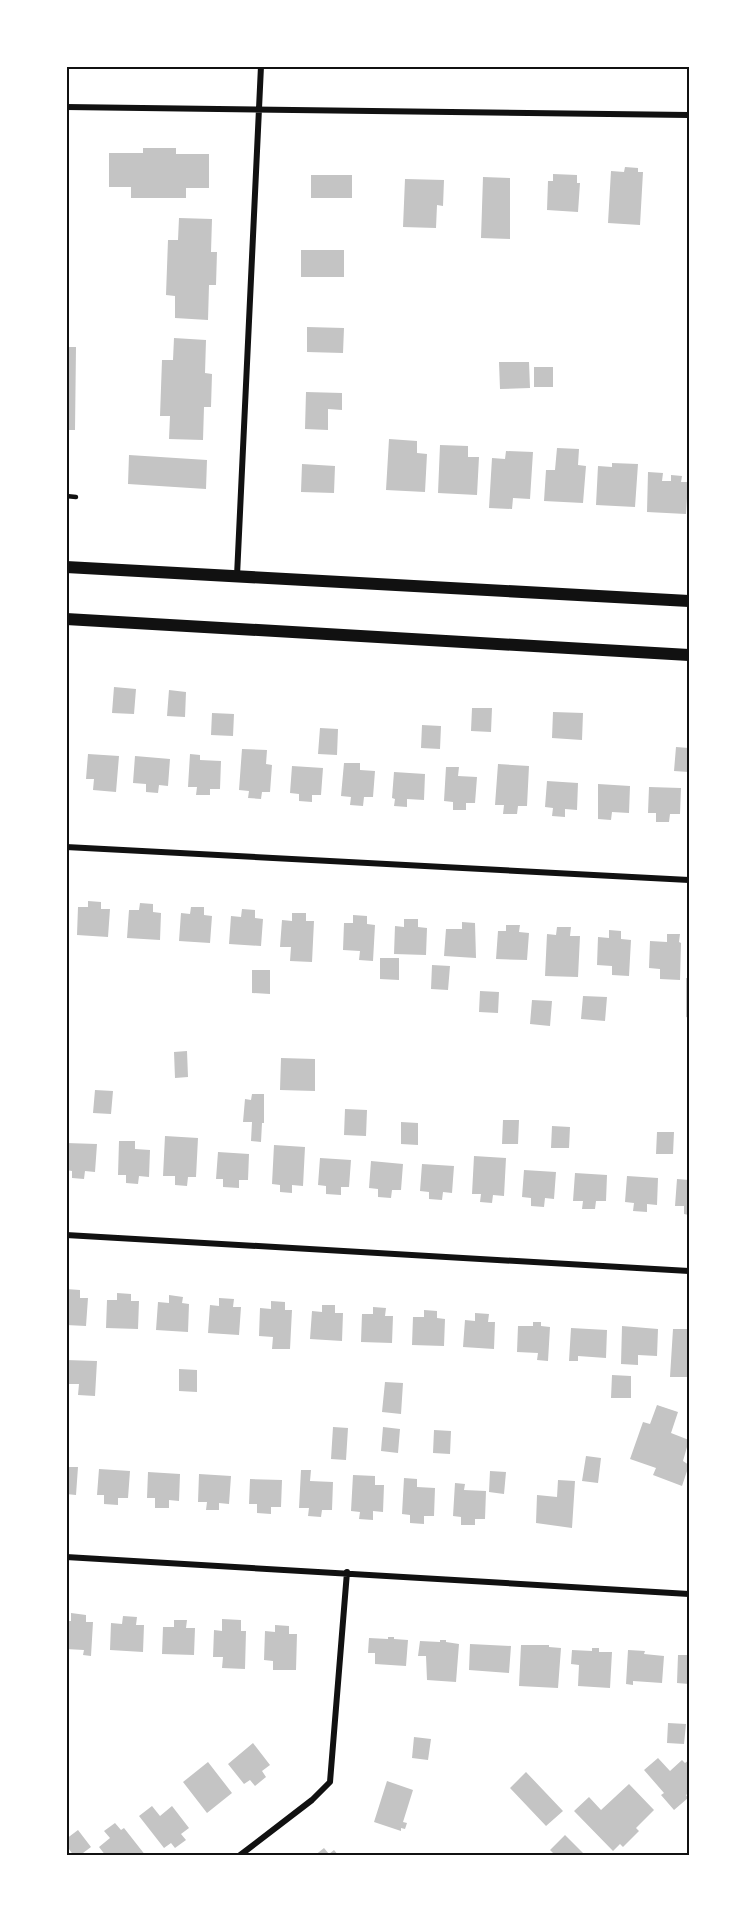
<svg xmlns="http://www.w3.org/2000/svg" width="755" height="1922" font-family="Commissioner,sans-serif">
  <rect width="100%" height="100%" fill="#fff"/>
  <!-- building -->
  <path fill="#c4c4c4" d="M143 148H176V154H209V188H186V198H131V187H109V153H143Z
    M625 167 638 168V172H643L640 225 608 223 611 171 624 172Z
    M553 174 577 175V183H580L578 212 547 210 548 181H553Z
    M311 175H352V198H311Z
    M483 177 510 178V239L481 238Z
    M405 179 444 180 443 206 437 205 436 228 403 227Z
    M179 218 212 219 211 252H217L216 285H209L208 320 175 318V296L166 295 168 240H178Z
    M301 250H344V277H301Z
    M307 327 344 328 343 353 307 352Z
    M174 338 206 340 205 373 212 374 211 407H204L203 440 169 439 170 416H160L162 360H173Z
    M66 347H76L75 430H66Z
    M499 362H529L530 388 500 389Z
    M534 367H553V387H534Z
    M306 392 342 393V410L328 409V430L305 429Z
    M389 439 417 441V453L427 454 425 492 386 490Z
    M440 445 468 446V457H479L477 495 438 493Z
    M557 448 579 449 578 465 586 466 583 503 544 501 546 470H555Z
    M506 451 533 452 530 499 513 498 512 509 489 508 492 458 505 459Z
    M129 455 207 460 206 489 128 484Z
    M612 463 638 464 635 507 596 505 598 466 612 467Z
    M302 464 335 466 334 493 301 492Z
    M648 472 663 473 662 481H671V475L682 476 681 482H688L686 514 647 512Z
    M114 687 136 689 134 714 112 713Z
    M169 690 186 692 185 717 167 716Z
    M472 708H492L491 732 471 731Z
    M553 712 583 713 582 740 552 738Z
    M212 713 234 714 233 736 211 735Z
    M422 725 441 726 440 749 421 748Z
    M320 728 338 729 337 755 318 754Z
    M676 747 689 748V772L674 771Z
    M242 749 267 750 266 764 272 765 270 792H262L261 799 248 798 249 791 239 790Z
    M88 754 119 756 116 792 93 790 94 779H86Z
    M190 754 200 755V760L221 761 220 789H210V795H196L197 787H188Z
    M135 756 170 759 168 786 159 785 158 793 146 792V784L133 783Z
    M344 763H360V770L375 771 373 797H364L363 806 350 805 351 797 341 796Z
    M498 764 529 766 527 806H518L517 814H503L504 805H495Z
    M292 766 323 768 321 795H312V802L299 801V794L290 793Z
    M446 767H459L458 776 477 777 475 803H466V810H453V802L444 801Z
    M394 772 425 774 424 800 407 799V807L394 806 395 799 392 798Z
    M547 781 578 783 577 810 565 809V817L552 816 553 808 545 807Z
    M598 784 630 786 629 813 612 812 611 820 598 819Z
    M649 787 681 788 680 814H670L669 822H656V813H648Z
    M88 901 101 902V909H110L108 937 77 935 78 907H88Z
    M140 903 153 904V912L161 913 160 940 127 938 129 910H139Z
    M191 907H204V915L212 916 210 943 179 941 181 913 190 914Z
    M242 909 255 910V918L263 919 261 946 229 944 231 916 241 917Z
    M292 913H306V921H314L312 962 290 961 291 947H280L282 920 292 921Z
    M353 915 367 916V924L375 925 373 961 359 960 360 951 343 950 344 923H353Z
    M404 919H418V927L427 928 426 955 394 954 395 926 404 927Z
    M462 922 475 923 476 958 444 956 446 929H462Z
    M506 925H520L519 932 529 933 527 960 496 959 498 931H506Z
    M557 927H571L570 936H580L578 977 545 976 547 934 556 935Z
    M609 930 621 931V939L631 940 629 976 612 975V966L597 965 598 937 609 938Z
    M667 934H680L679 942 681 943 680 980 660 979V969L649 968 650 941 667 942Z
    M380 958H399V980L380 979Z
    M432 965 450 966 448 990 431 989Z
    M252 970H270V994L252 993Z
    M686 978H689V1018L686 1017Z
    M480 991 499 992 498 1013 479 1012Z
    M583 996 607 997 605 1021 581 1019Z
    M532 1000 552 1001 550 1026 530 1024Z
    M187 1051 188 1077 175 1078 174 1052Z
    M281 1058 315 1059V1091L280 1090Z
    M95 1090 113 1091 111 1114 93 1113Z
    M252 1094H264V1123H262L261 1142 251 1141 252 1122H243L245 1099 251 1100Z
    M345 1109 367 1110 366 1136 344 1135Z
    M503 1120H519L518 1144H502Z
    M401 1122 418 1123V1145L401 1144Z
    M552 1126 570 1127 569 1148H551Z
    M657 1132H674L673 1154H656Z
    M165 1136 198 1138 196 1177H188L187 1186 175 1185V1176H163Z
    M119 1141H135V1149L150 1150 149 1177 139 1176 138 1184 126 1183V1175H118Z
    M66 1143 97 1144 95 1172 85 1171 84 1179 72 1178V1171L66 1170Z
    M274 1145 305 1147 303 1186 292 1185V1193L280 1192V1185L272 1184Z
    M218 1152 249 1154 248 1180H239V1188L223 1187V1179H216Z
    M474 1156 506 1158 504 1196 493 1195 492 1203 480 1202 481 1194H472Z
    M320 1158 351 1160 349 1187H341V1195L326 1194V1186L318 1185Z
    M371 1161 403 1164 401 1190H392L391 1198 378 1197V1189L369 1188Z
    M422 1164 454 1166 452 1193 443 1192 442 1200 429 1199V1192L420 1191Z
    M524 1170 556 1172 554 1199 545 1198 544 1207 531 1206V1198L522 1197Z
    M575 1173 607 1175 606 1201H596L595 1209H582L583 1201H573Z
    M627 1176 658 1178 657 1205 647 1204V1212L633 1211 634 1203 625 1202Z
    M677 1179 689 1180V1215L684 1214V1206H675Z
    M66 1289 80 1290V1298H88L86 1326 66 1325Z
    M117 1293 131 1294V1301H139L138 1329 106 1328 107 1300H117Z
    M169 1295 183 1297 182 1303 189 1304 188 1332 156 1330 158 1302 169 1303Z
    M219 1298 234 1299 233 1307H241L239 1335 208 1333 210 1305 219 1306Z
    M271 1301 285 1302V1310H292L290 1349H272L273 1337 259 1336 260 1308 271 1309Z
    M322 1305H335V1313H343L342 1341 310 1339 312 1311 322 1312Z
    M373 1307 386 1308 385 1316H393L392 1343 361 1342 362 1314H373Z
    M424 1310 437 1311V1318L445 1319 444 1346 412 1345 413 1317H424Z
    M475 1313 489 1314 488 1322H495L494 1349 463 1347 465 1320 475 1321Z
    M533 1322H541V1326L550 1327 548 1361 537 1360 538 1353 517 1352 518 1326H533Z
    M622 1326 658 1329 657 1356 638 1355V1365L621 1364Z
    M571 1328 607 1330 606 1358 578 1356V1361H569Z
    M673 1329H689V1377H670Z
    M66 1360 97 1361 95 1396 78 1395 79 1384H66Z
    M179 1369 197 1370V1392L179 1391Z
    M612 1375 631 1376V1398H611Z
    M385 1382 403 1383 401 1414 382 1412Z
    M657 1405 678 1412 671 1433 689 1440 683 1461 689 1465 682 1486 653 1475 656 1468 630 1459 643 1422 650 1424Z
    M333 1427 348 1428 346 1460 331 1459Z
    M383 1427 400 1429 398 1453 381 1451Z
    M434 1430 451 1431 450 1454 433 1453Z
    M586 1456 601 1458 598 1483 582 1481Z
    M66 1467H78L76 1495 66 1494Z
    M99 1469 130 1471 128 1498H118V1505L104 1504V1495H97Z
    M301 1470H311L310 1481 333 1482 332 1510H322L321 1517 308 1516 309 1508H299Z
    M490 1471 506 1472 504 1494 489 1492Z
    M148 1472 180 1474 179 1501 169 1500V1508H155V1498H147Z
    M199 1474 231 1476 229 1504 219 1503V1510H206L207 1502H198Z
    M353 1475 375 1476V1485H384L383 1512 373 1511V1520L359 1519 360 1512 351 1511Z
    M404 1478 417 1479V1487L435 1488 434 1516H424V1524L410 1523V1515L402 1514Z
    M250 1479 282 1480 281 1507H271V1514L257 1513V1504H249Z
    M558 1480 575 1481 572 1528 536 1523 537 1495 557 1497Z
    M455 1483 465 1484 464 1490 486 1491 485 1519H475V1525H461V1517L453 1516Z
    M71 1613 86 1615V1622H93L91 1656 83 1655 84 1650 66 1649V1621H71Z
    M123 1616 137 1617 136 1625H144L143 1652 110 1650 111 1623 122 1624Z
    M222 1619 241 1620V1631H246L245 1669 222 1668 223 1657H213L214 1630 222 1631Z
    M174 1620H187L186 1628H195L194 1655 162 1654 163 1627H174Z
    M275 1625 289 1626V1634H297L296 1670H273V1661L264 1660 265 1631 275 1632Z
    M388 1637H394V1639L408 1640 406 1666 375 1664V1653H368L369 1638 388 1639Z
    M440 1640H446V1642L459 1644 456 1682 427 1680 426 1656H418L420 1641 440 1642Z
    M470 1644 511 1646 509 1673 469 1670Z
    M521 1645H549V1647L561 1648 558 1688 519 1686Z
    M592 1648H599V1652H612L610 1688 578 1686 579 1665 571 1664 572 1650 592 1651Z
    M628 1650 645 1651 644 1654 664 1656 662 1683 633 1681V1685L626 1684Z
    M678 1655H689V1684L677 1683Z
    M668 1723 686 1724 684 1744 667 1743Z
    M414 1737 431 1739 428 1760 412 1758Z
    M253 1743 270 1765 262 1771 266 1777 255 1786 250 1780 244 1784 228 1764Z
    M658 1758 670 1771 682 1760 685 1763 689 1760V1793L686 1795 688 1798 674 1810 661 1795 664 1793 644 1770Z
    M208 1762 232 1793 207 1813 183 1782Z
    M526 1772 563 1811 546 1826 510 1788Z
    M387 1781 413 1790 403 1822 407 1823 405 1829 401 1828V1831L374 1822Z
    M629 1784 654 1810 636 1828 639 1831 623 1847 620 1844 613 1851 574 1811 589 1797 601 1810Z
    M152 1806 160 1816 172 1806 189 1828 181 1834 186 1840 175 1848 171 1843 164 1848 139 1816Z
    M115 1823 121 1830 124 1828 146 1856H106L99 1847 110 1838 104 1831Z
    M78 1830 91 1847 79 1856H74L66 1845V1839Z
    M565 1835 586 1856H553L554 1854 550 1850Z
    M324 1848 329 1854 334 1850 339 1856H314Z"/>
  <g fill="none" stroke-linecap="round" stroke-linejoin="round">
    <!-- service -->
    <path stroke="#111" stroke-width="4.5" d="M66 496 76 497"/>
    <!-- minor -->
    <path stroke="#111" stroke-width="6" d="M66 107 689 115
      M237 576 261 66
      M66 847 689 880
      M66 1235 689 1271
      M66 1557 689 1594
      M239 1856 312 1800 330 1782 347 1572"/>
    <!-- secondary -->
    <path stroke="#111" stroke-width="12" d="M66 567 689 601
      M66 619 689 655"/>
  </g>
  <!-- border -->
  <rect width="755" height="1922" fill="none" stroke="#ffffff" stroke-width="135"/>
  <rect x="68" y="68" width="620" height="1786" fill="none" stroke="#111" stroke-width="2"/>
</svg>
